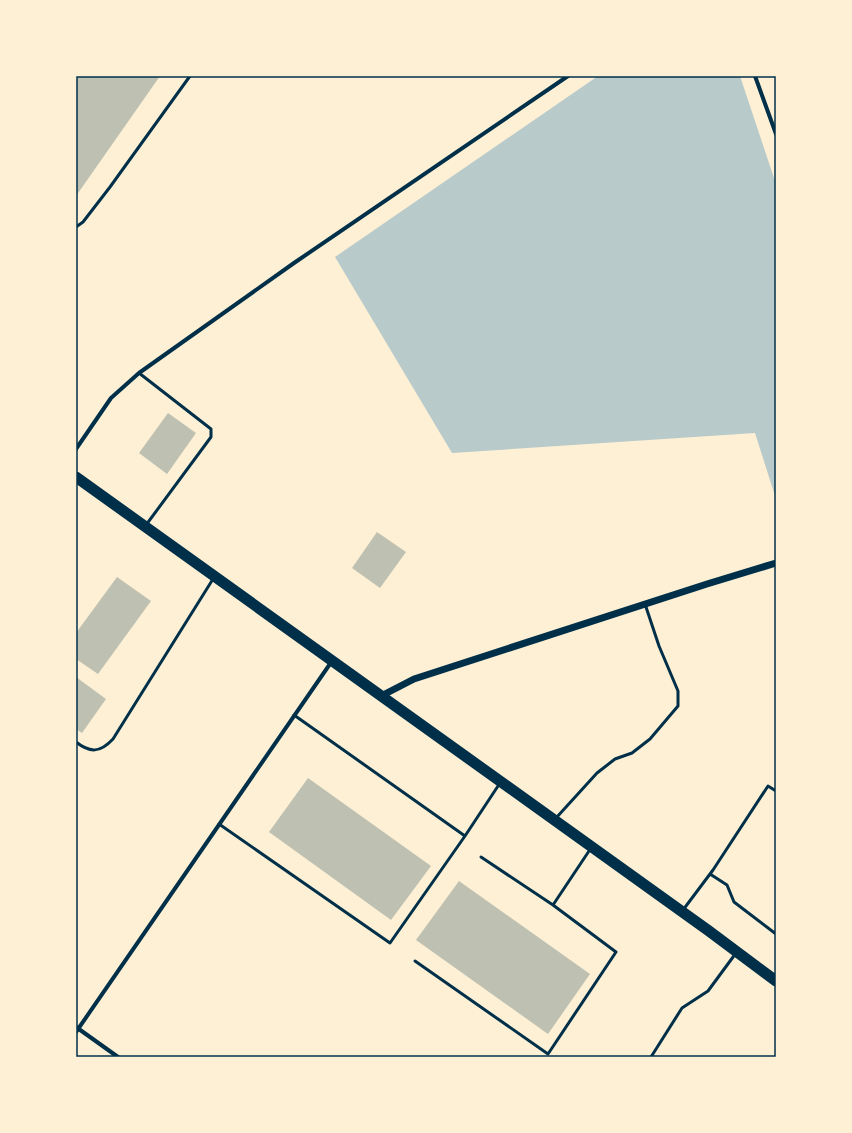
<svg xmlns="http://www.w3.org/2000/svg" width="852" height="1133" font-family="'PT Sans',sans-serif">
  <rect width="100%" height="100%" fill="#fdf0d5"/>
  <!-- green -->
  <path fill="#b9caca" d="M598 76H740L776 184V499L755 433 452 453 335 257Z"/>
  <!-- building -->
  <path fill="#bec0b2" d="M76 76H160L76 196Z
    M168 413 196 433 167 474 139 453Z
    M377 532 406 552 380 588 352 568Z
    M117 577 151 601 98 674 76 659V633Z
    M76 677 106 699 82 733 76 729Z
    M308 778 431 866 391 920 269 832Z
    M459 881 590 974 548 1034 416 940Z"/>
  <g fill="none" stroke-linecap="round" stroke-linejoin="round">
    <!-- service -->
    <path stroke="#003049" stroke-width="3" d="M76 227 83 222 110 187 190 76
      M139 373 211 429V437L146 525
      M294 715 465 836 500 783
      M76 742C90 753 100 753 113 739L213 579
      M556 818 597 773 615 759 632 753 650 739 678 706V691L659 646 645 604
      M219 824 390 943 465 836
      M481 857 553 905
      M710 874 727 885 734 902 776 934
      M683 910 713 870 768 786 776 791
      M415 961 548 1054 616 952 553 905 591 848
      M651 1057 682 1008 708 991 736 953"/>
    <!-- minor -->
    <path stroke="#003049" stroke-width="4" d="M755 76 776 134
      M76 449 111 398 139 373 294 263 568 76
      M76 1027 118 1057
      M76 1032 332 661"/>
    <!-- tertiary -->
    <path stroke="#003049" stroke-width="7" d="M381 696 414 679 707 584 776 563"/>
    <!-- trunk -->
    <path stroke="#003049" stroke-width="11" d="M76 477 709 931 776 981"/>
  </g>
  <!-- border -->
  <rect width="852" height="1133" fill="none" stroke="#fdf0d5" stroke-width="154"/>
  <rect x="77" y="77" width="698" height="979" fill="none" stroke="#003049" stroke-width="1.5"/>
</svg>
